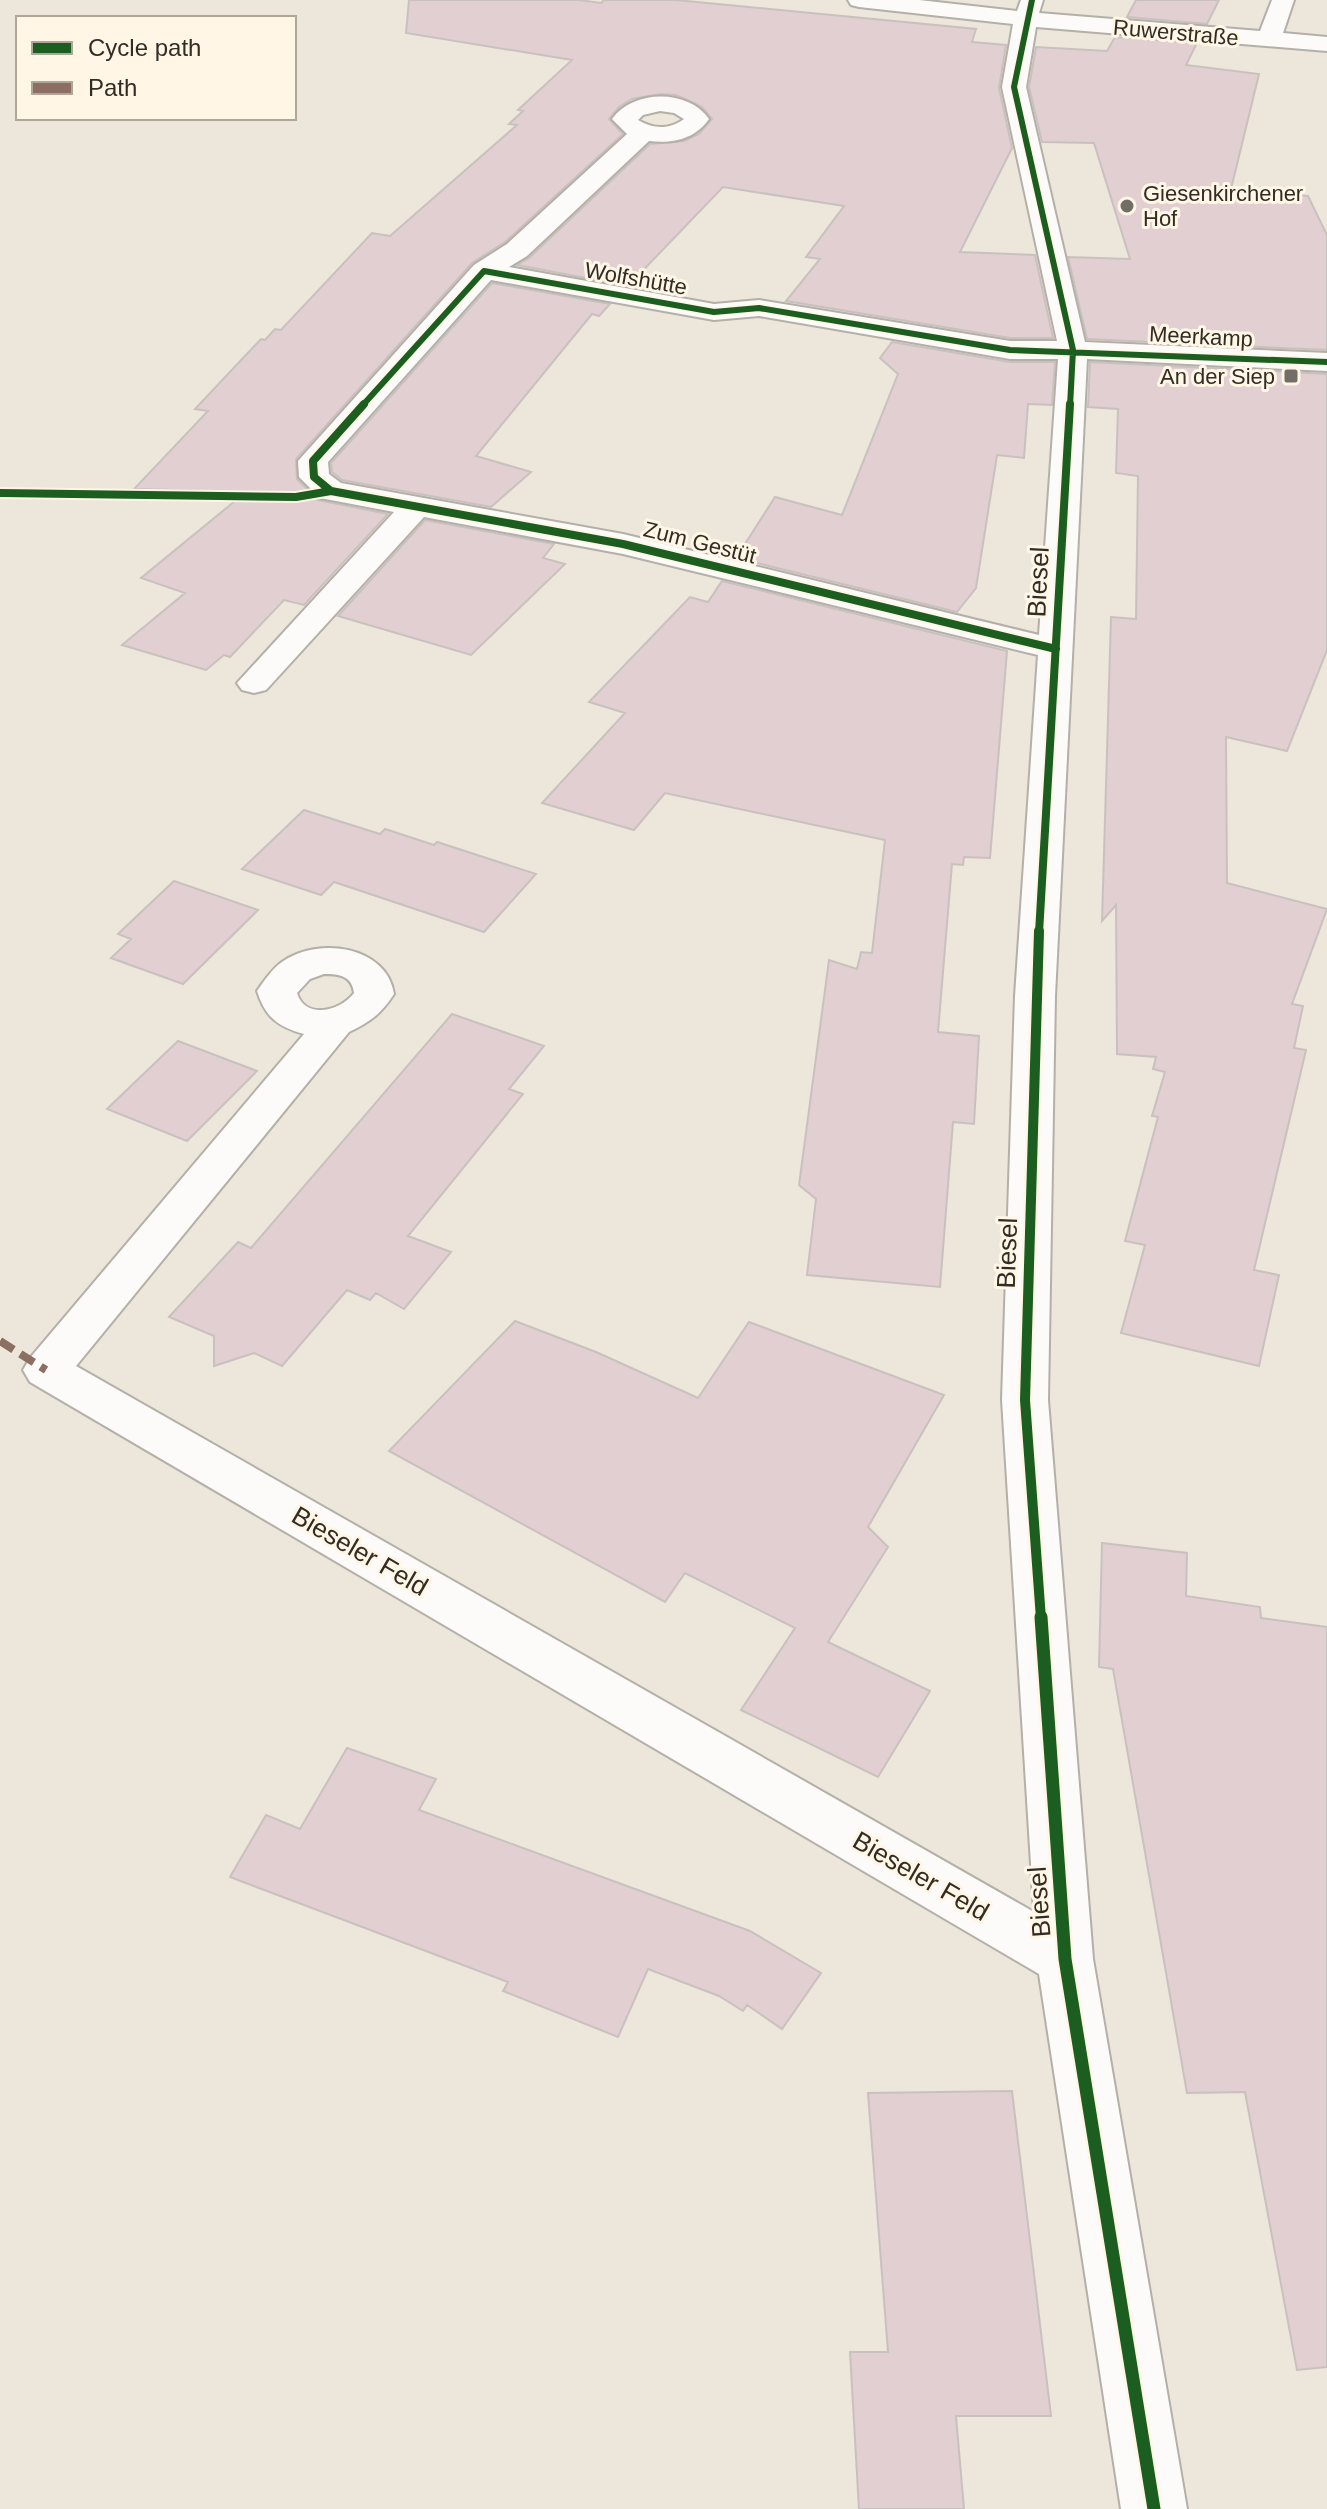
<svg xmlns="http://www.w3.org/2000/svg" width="1327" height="2509" font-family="Helvetica,sans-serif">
  <rect width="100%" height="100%" fill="#ece6db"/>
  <!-- building -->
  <path fill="#e1cfd1" stroke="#c9c1be" stroke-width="2" d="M409 0H579L601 3 604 0H676L976 29 972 42 1006 45 999 88 1012 148 960 252 1035 255 1053 338H1010L786 301 820 259 806 257 844 206 723 187 628 286 517 265 529 258 650 144 684 141 699 134 712 119 702 107 676 95 661 94 632 99 619 107 609 119 623 134 505 242 472 263 296 459 297 479 318 500 388 514 304 605 284 600 230 657 224 655 206 670 122 645 185 593 141 578 246 492 134 489 208 411 195 409 261 339 265 340 275 329 281 330 372 233 390 236 517 125 509 124 523 111 518 110 572 60 406 33Z
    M1136 0H1219L1207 24 1127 17Z
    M1115 37 1197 43 1186 65 1259 74 1231 189 1308 196 1327 235V350L1087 339 1068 257 1130 259 1094 143 1042 142 1029 87 1036 47 1107 51Z
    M492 283 610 304 599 316 592 314 476 456 531 472 491 507 342 480 332 472 331 463Z
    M892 342 1010 362H1055L1052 405 1028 404 1024 458 997 455 976 588 957 612 736 558 775 497 842 515 898 374 880 358Z
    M1090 362 1327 374V650L1287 751 1226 737 1227 883 1327 909 1292 1004 1303 1006 1294 1048 1306 1050 1254 1270 1279 1275 1259 1366 1121 1333 1145 1245 1125 1241 1158 1117 1152 1116 1165 1072 1153 1069 1156 1057 1117 1054 1116 905 1102 921 1111 617 1136 619 1138 476 1116 473 1118 409 1088 407Z
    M425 520 554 544 543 558 565 564 471 655 338 616Z
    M722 581 1007 651 990 858 964 857 963 865 952 864 938 1032 979 1036 974 1124 953 1122 940 1287 807 1275 816 1199 799 1185 829 960 857 969 861 952 872 953 885 840 665 793 634 830 542 803 625 713 589 702 690 597 708 602Z
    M304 810 380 834 385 829 434 845 437 842 536 874 484 932 334 882 321 895 242 869Z
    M174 881 258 910 183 984 111 958 131 939 118 934Z
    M452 1014 544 1046 509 1089 523 1094 408 1236 451 1252 404 1309 376 1293 370 1300 347 1290 282 1366 254 1353 214 1366V1336L169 1317 238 1242 251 1248Z
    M178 1041 257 1071 187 1141 107 1109Z
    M515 1321 596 1352 698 1398 749 1322 944 1395 868 1527 888 1547 828 1642 930 1691 878 1777 741 1710 795 1628 685 1573 665 1602 389 1451Z
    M1102 1543 1187 1553 1186 1596 1260 1607 1261 1618 1327 1627V2367L1297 2370 1245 2092 1187 2093 1113 1669 1099 1667Z
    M347 1748 436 1779 419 1810 750 1931 821 1973 782 2029 747 2005 743 2011 719 1996 648 1969 618 2037 503 1991 508 1982 230 1877 266 1815 300 1829Z
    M1012 2091 1051 2416H956L964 2509H859L850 2352H888L868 2093Z"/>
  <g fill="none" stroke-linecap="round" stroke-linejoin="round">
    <defs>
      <path id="street" d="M848 0H919L1017 11 1021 0H1043L1039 13 1260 31 1272 0H1294L1283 33 1327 37V51L1036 27 1026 87 1085 342 1327 353V371L1087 359 1055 996 1048 1400 1093 1959 1187 2509H1121L1039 1974 30 1382 23 1370 30 1358 304 1034C278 1027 265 1017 257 991 264 981 272 969 282 962 318 936 387 946 394 994 381 1014 370 1022 349 1032L76 1366 1034 1912 1002 1400 1015 996 1038 655 623 554 424 517 266 690 254 693 242 690 237 683 394 512 320 498 299 477 298 461 474 265 507 244 627 134 612 119C633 89 689 89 709 119 695 139 673 144 649 141L527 256 509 267 714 304 759 300 1010 341H1057L1002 87 1013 24 859 7 851 5ZM660 111 674 113 684 119C669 130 653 129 638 120L643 115ZM491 280 714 320 759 316 1010 359H1058L1039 635 623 534 341 483 329 474 328 462ZM324 974C340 974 352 976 354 993 341 1011 305 1020 297 993L310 979Z"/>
    </defs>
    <!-- street casing -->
    <use href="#street" stroke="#b4b0a7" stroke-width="4"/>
    <!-- street -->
    <use href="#street" fill="#fcfbfa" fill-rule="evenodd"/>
    <!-- quiet -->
    <path stroke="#8d6e63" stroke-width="8" stroke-dasharray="16 8" stroke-linecap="butt" d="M0 1341 46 1370"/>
    <defs>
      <path id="cycleway-far3" d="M1032 0 1014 87 1073 350 1070 406
        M362 406 484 271 714 312 759 308 1010 350 1327 362"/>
      <path id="cycleway-far2" d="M331 491 314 477 313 461 364 404
        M0 493 296 497 331 491 623 544 1056 649
        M1039 933 1070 404"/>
      <path id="cycleway-far1" d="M1039 931 1025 1400 1041 1619"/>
      <path id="cycleway" d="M1041 1617 1065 1959 1154 2509"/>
    </defs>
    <!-- cycleway-far3 casing -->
    <use href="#cycleway-far3" stroke="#fff6e6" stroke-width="9"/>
    <!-- cycleway-far2 casing -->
    <use href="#cycleway-far2" stroke="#fff6e6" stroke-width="12"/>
    <!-- cycleway-far1 casing -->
    <use href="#cycleway-far1" stroke="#fff6e6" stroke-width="15"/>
    <!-- cycleway casing -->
    <use href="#cycleway" stroke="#fff6e6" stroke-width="18"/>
    <!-- cycleway-far3 -->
    <use href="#cycleway-far3" stroke="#1b5e20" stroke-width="6"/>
    <!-- cycleway-far2 -->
    <use href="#cycleway-far2" stroke="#1b5e20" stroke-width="8"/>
    <!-- cycleway-far1 -->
    <use href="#cycleway-far1" stroke="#1b5e20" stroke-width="10"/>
    <!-- cycleway -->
    <use href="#cycleway" stroke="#1b5e20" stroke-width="13"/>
  </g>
  <!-- markers -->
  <g fill="#726e65" stroke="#fff6e6" stroke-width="3">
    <circle cx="1127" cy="206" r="8"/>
    <rect x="1283" y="368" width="16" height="16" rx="4"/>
  </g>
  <g text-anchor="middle" stroke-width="6" stroke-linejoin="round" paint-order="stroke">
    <!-- far-street labels -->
    <g font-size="22" fill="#312d25" stroke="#fff6e6">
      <text transform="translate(1176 32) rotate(5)" y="8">Ruwerstraße</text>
      <text transform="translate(636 278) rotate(10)" y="8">Wolfshütte</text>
      <text transform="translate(1201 336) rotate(3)" y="8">Meerkamp</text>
      <text transform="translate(700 542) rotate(14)" y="8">Zum Gestüt</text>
    </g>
    <!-- far-poi labels -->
    <g font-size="22" fill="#312d25" stroke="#fff6e6" text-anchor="start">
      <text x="1143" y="201">Giesenkirchener<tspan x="1143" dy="25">Hof</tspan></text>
      <text x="1275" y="384" text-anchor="end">An der Siep</text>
    </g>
    <!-- street labels -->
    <g font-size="26" fill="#312d25" stroke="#fff6e6">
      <text transform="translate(1038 582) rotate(-87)" y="9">Biesel</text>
      <text transform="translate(1007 1253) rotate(-88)" y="9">Biesel</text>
      <text transform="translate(360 1551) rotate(30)" y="9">Bieseler Feld</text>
      <text transform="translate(921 1876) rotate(30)" y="9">Bieseler Feld</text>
      <text transform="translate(1039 1902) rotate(-94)" y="9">Biesel</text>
    </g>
  </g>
  <!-- legend -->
  <rect x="16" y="16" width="280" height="104" fill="#fff6e6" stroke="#ada699" stroke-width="2"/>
  <rect x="32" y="42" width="40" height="12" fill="#1b5e20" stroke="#ada699" stroke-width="2"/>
  <text x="88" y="56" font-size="24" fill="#312d25">Cycle path</text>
  <rect x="32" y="82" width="40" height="12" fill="#8d6e63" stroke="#ada699" stroke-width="2"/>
  <text x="88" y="96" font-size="24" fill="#312d25">Path</text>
</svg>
